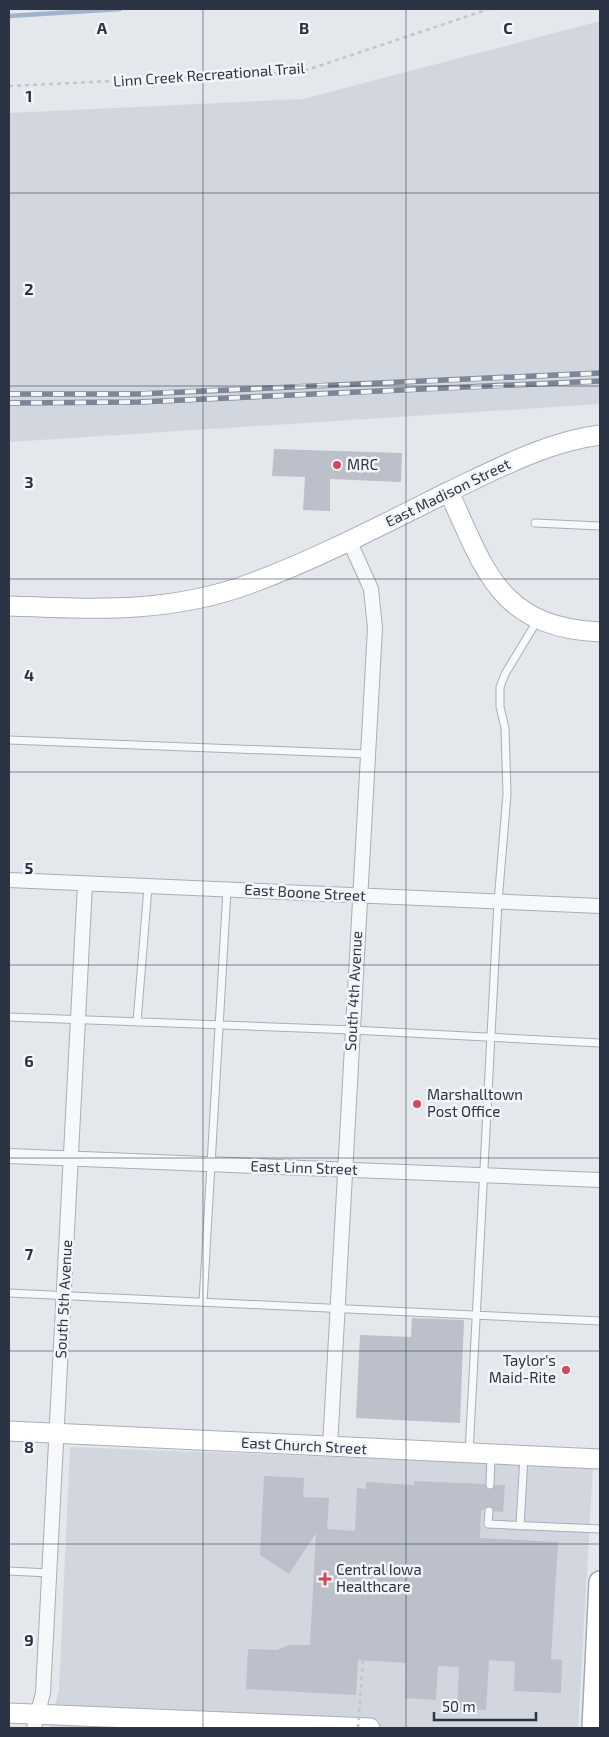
<svg xmlns="http://www.w3.org/2000/svg" width="609" height="1737" font-family="'Exo 2',sans-serif">
  <rect width="100%" height="100%" fill="#e4e7ec"/>
  <!-- built -->
  <path fill="#d2d6de" d="M600 21V404L9 442V113L303 99Z
    M70 1447 593 1467 578 1728H49L59 1690Z"/>
  <g fill="none" stroke-linecap="round" stroke-linejoin="round">
    <!-- stream -->
    <path stroke="#9fb4cc" stroke-width="4.5" d="M9 16 120 9"/>
  </g>
  <!-- building -->
  <path fill="#bbc0ca" d="M274 449 402 453 401 482 330 479V511L303 510 305 477 272 476Z
    M412 1318 464 1320 460 1423 356 1418 360 1335 411 1337Z
    M264 1476 304 1478 303 1497 329 1498 327 1529 355 1531 357 1488 366 1489V1482L414 1485V1481L485 1484 487 1489 490 1490 495 1485H505L503 1512 494 1511 489 1506 481 1511 480 1538 558 1542 551 1659 562 1660 561 1693 514 1691 515 1662 489 1660 486 1710 457 1709 459 1667 438 1666 436 1700 405 1698 406 1663 358 1660 356 1695 246 1689 248 1649 277 1650 289 1645H310L316 1533 289 1574 260 1555Z"/>
  <g fill="none" stroke-linecap="round" stroke-linejoin="round">
    <defs>
      <path id="lane" d="M535 523 600 526
        M9 740 367 754
        M9 1017 352 1030 600 1043
        M137 1022 148 887
        M9 1293 600 1321
        M203 1302 227 890
        M469 1453 498 902 507 794 505 728 500 707V687L505 674 537 621
        M490 1485 491 1455
        M489 1511 488 1524 600 1529
        M520 1526 524 1456
        M9 1571 49 1573"/>
      <path id="street" d="M9 880 600 906
        M9 1156 600 1180
        M330 1447 375 628 371 589 349 540
        M34 1728 43 1693 85 884"/>
      <path id="secondary" d="M449 492C486 573 500 627 600 632
        M9 606C95 609 169 614 252 583 319 558 384 524 448 492 497 469 546 442 600 435
        M9 1431 600 1459
        M9 1713 370 1728"/>
      <path id="primary" d="M593 1728 600 1582"/>
    </defs>
    <!-- lane casing -->
    <use href="#lane" stroke="#a9aeb7" stroke-width="9"/>
    <!-- street casing -->
    <use href="#street" stroke="#a9aeb7" stroke-width="16"/>
    <!-- secondary casing -->
    <use href="#secondary" stroke="#a9aeb7" stroke-width="21"/>
    <!-- primary casing -->
    <use href="#primary" stroke="#a3abb8" stroke-width="24"/>
    <!-- path -->
    <path stroke="#c2c5cb" stroke-width="2.5" stroke-dasharray="4 4" stroke-linecap="butt" d="M9 86 301 72 489 9"/>
    <!-- lane -->
    <use href="#lane" stroke="#f7f8fa" stroke-width="7"/>
    <!-- street -->
    <use href="#street" stroke="#f7f8fa" stroke-width="14"/>
    <!-- secondary -->
    <use href="#secondary" stroke="#fff" stroke-width="19"/>
    <!-- primary -->
    <use href="#primary" stroke="#fff" stroke-width="21"/>
    <defs>
      <path id="rail" d="M9 394H138L600 373
        M9 403 139 402 600 381"/>
    </defs>
    <!-- rail casing -->
    <use href="#rail" stroke="#7d8696" stroke-width="5.5"/>
    <!-- rail -->
    <use href="#rail" stroke="#f4f6f9" stroke-width="4" stroke-dasharray="11" stroke-linecap="butt"/>
    <!-- path-bridge -->
    <path stroke="#c2c5cb" stroke-width="2.5" stroke-dasharray="4 4" stroke-linecap="butt" d="M358 1728 363 1660"/>
  </g>
  <!-- grid -->
  <path fill="none" stroke="#2b3445" stroke-width="1" stroke-opacity="0.55" d="M203 9V1728M406 9V1728M9 193H600M9 386H600M9 579H600M9 772H600M9 965H600M9 1158H600M9 1351H600M9 1544H600"/>
  <!-- markers -->
  <g fill="#d1495b" stroke="#f4f6f9" stroke-width="2">
    <circle cx="337" cy="465" r="5"/>
    <circle cx="417" cy="1104" r="5"/>
    <circle cx="566" cy="1370" r="5"/>
    <path d="M322.5 1571.5h5v5h5v5h-5v5h-5v-5h-5v-5h5z"/>
  </g>
  <g text-anchor="middle" stroke-width="5" stroke-linejoin="round" paint-order="stroke">
    <!-- street labels -->
    <g font-size="15" fill="#2b3445" stroke="#f4f6f9">
      <text transform="translate(209 75) rotate(-4)" y="5">Linn Creek Recreational Trail</text>
      <text transform="translate(448 493) rotate(-26)" y="5">East Madison Street</text>
      <text transform="translate(305 893) rotate(3)" y="5">East Boone Street</text>
      <text transform="translate(354 991) rotate(-87)" y="5">South 4th Avenue</text>
      <text transform="translate(304 1168) rotate(2)" y="5">East Linn Street</text>
      <text transform="translate(64 1299) rotate(-87)" y="5">South 5th Avenue</text>
      <text transform="translate(304 1446) rotate(3)" y="5">East Church Street</text>
    </g>
    <!-- poi labels -->
    <g font-size="15" fill="#2b3445" stroke="#f4f6f9" text-anchor="start">
      <text x="347" y="470">MRC</text>
      <text x="427" y="1100">Marshalltown<tspan x="427" dy="17">Post Office</tspan></text>
      <text x="556" y="1366" text-anchor="end">Taylor's<tspan x="556" dy="17">Maid-Rite</tspan></text>
      <text x="336" y="1575">Central Iowa<tspan x="336" dy="17">Healthcare</tspan></text>
    </g>
  </g>
  <g font-size="16" text-anchor="middle" font-weight="bold" fill="#2b3445" stroke="#f4f6f9" stroke-width="5" stroke-linejoin="round" paint-order="stroke">
    <text x="102" y="34">A</text>
    <text x="304" y="34">B</text>
    <text x="508" y="34">C</text>
    <text x="29" y="102">1</text>
    <text x="29" y="295">2</text>
    <text x="29" y="488">3</text>
    <text x="29" y="681">4</text>
    <text x="29" y="874">5</text>
    <text x="29" y="1067">6</text>
    <text x="29" y="1260">7</text>
    <text x="29" y="1453">8</text>
    <text x="29" y="1646">9</text>
  </g>
  <!-- border -->
  <rect width="609" height="1737" fill="none" stroke="#2b3445" stroke-width="20"/>
  <!-- scale -->
  <path d="M434 1712v8h102v-8" fill="none" stroke="#2b3445" stroke-width="2.5"/>
  <text x="442" y="1712" font-size="15" fill="#2b3445" stroke="#f4f6f9" stroke-width="4" paint-order="stroke">50 m</text>
</svg>
